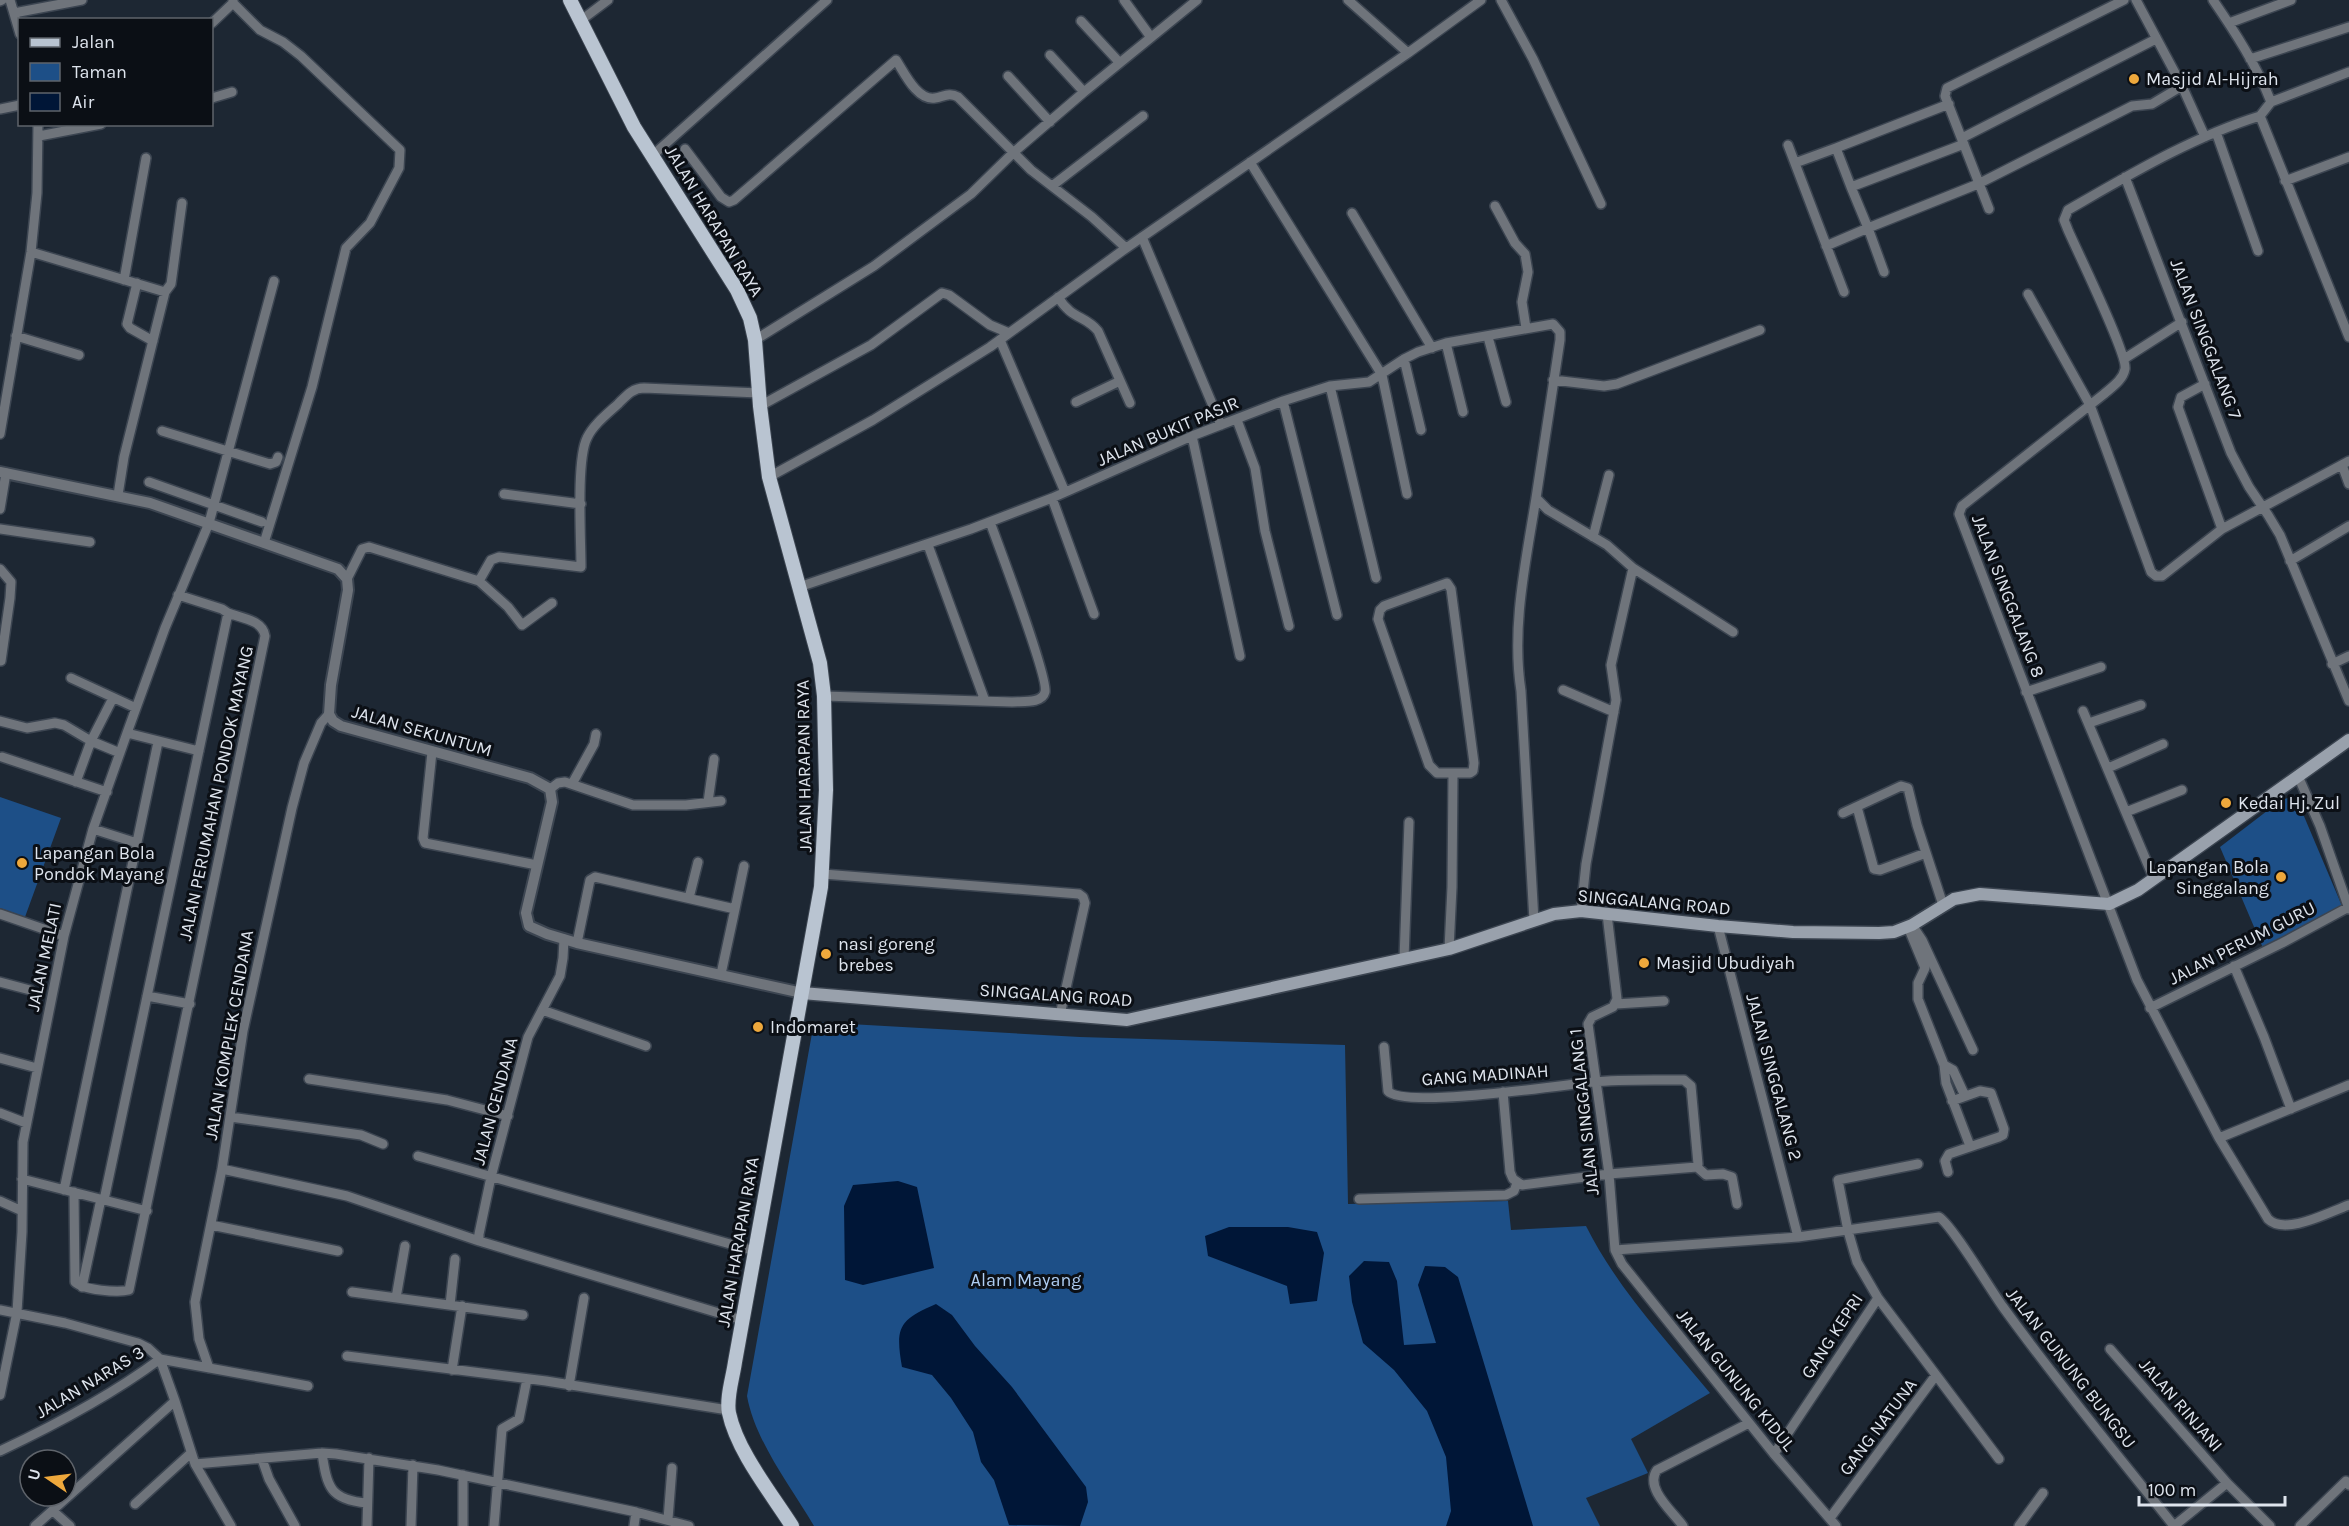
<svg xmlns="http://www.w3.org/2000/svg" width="2349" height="1526" font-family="Karla,sans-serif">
  <rect width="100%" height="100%" fill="#1d2733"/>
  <!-- green -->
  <path fill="#1d4f87" d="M2295 795 2342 906 2263 948 2220 847 2280 801Z
    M0 797 61 818 25 917 0 908Z
    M814 1022 1080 1037 1345 1045 1348 1204 1508 1201 1511 1230 1586 1226C1617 1288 1666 1340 1710 1393L1631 1439 1648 1473 1586 1498 1600 1526H814C791 1487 755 1441 747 1396Z"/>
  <!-- water -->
  <path fill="#001637" d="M898 1181 917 1187 934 1268 863 1285 845 1280 844 1206 853 1185Z
    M1229 1227H1288L1317 1232 1324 1253 1317 1301 1290 1304 1287 1286 1208 1256 1205 1236Z
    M1364 1261 1389 1262 1397 1281 1404 1345 1436 1343 1418 1285 1425 1266 1445 1267 1458 1277 1533 1526H1446L1451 1511 1446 1457 1427 1411 1394 1370 1363 1343 1352 1302 1349 1276Z
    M936 1304 952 1315 975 1346 1012 1387 1086 1487 1088 1502 1080 1526 1009 1525 994 1480 981 1462 973 1432 951 1398 932 1375 902 1367C895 1327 899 1320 936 1304Z"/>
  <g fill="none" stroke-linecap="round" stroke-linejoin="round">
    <defs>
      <path id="minor" d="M10 0 20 34
        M1124 0 1150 36
        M1501 0 1533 59 1601 204
        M2136 0 2182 86 2205 137
        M2213 0C2235 32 2257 66 2271 102L2260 116
        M0 1 2 0
        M233 3 260 30 283 42 301 56 400 150 399 168 370 223 346 248 312 387 264 543
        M14 13 82 0
        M580 21 608 0
        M1081 21 1119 62
        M212 23 233 3V0
        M2229 23 2291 0
        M1408 53 1481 0
        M1050 55 1084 92
        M2250 59 2349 27
        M1008 76 1050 122
        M212 98 232 92
        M2271 102 2349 72
        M1949 104 1836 148 1851 187 1964 144
        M0 109 20 105
        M2260 116C2192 137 2129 175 2068 210L2064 220 2068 230C2077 251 2128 355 2125 369 2123 380 2112 387 2104 394L1962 506 1959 514 2137 980 2219 1138 2268 1219C2285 1236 2329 1212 2349 1205
        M2260 116 2349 337
        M2216 132 2258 251
        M39 136 101 124
        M1962 138 2156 39
        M1788 145 1844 292
        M685 149 721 197 729 202 734 200 896 60C904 72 917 101 935 98 943 97 949 92 958 97L1031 170 1092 217 1126 248
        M653 155 827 0
        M1250 162 1382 375 1407 494
        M1795 163 1836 148
        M2125 177 2231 453 2249 487 2268 515 2280 535 2349 701
        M2285 181 2349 157
        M1052 186 1143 116
        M1851 187 1868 228 1978 184 2132 106 2152 104 2182 86
        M1495 206 1515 243 1525 254 1528 272 1522 302 1526 328
        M1989 209 1945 96 1947 88 2124 0
        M1352 213 1432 348
        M1142 237 1221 425
        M1826 246 1868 228 1884 272
        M31 252 165 292
        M124 280 146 158
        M137 283 127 324 130 328 153 341
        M2028 294 2090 405 2151 572 2156 576H2162L2222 529 2349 461
        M1058 297C1072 320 1085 315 1098 331L1130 403
        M16 336 79 355
        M1488 337 1506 402
        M755 340 874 266 971 194 1014 152 1084 92 1197 0
        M1000 340 1065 492
        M1446 343 1463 412
        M1404 359 1421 430
        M2124 359 2182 322
        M1553 380 1604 386 1617 384 1760 330
        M2205 384 2181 397 2178 407 2222 529
        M1330 386 1376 578
        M1283 401 1337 615
        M1076 402 1120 381
        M760 406 871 345 942 293 949 295 990 325 1009 333
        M1237 420 1255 468 1265 531 1289 626
        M162 431 270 464 276 462 278 457
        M0 434 31 252 37 193 38 124
        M1192 436 1240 656
        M2342 465 2349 484
        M769 477 873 420 990 347 1122 251 1408 53 1348 0
        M149 482 262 522
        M504 494 581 504
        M118 495 124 457 165 292 171 284 182 203
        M1052 498 1094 614
        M0 509 6 473
        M0 529 90 542
        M1593 537 1609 475
        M928 545 985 701
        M2290 561 2349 526
        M0 569 11 582 10 598 1 661
        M347 579 362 549 369 547 479 581 508 607 522 625 552 603
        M479 581 491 560 499 557 581 567C581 540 576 460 587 438 593 425 607 414 618 404 626 396 632 388 644 388L759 393
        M1447 583 1451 589 1474 763 1473 771 1470 773H1437L1429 765 1378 619 1380 610 1384 606Z
        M799 587 971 529 1052 498 1192 436 1283 401 1330 386 1369 382 1404 359 1418 352 1446 343 1553 324 1560 332V340L1536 498 1548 510 1607 545 1633 568 1733 632
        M2332 664 2349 656
        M71 678 136 708
        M1563 690 1614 712
        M2026 692 2101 667
        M824 696 1012 702C1022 701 1042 704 1045 692 1049 679 998 544 990 522
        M2083 711 2154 879
        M0 721 27 728 55 723 64 725 91 741 120 753
        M2089 723 2141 705
        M127 733 199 751
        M432 752 423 838 425 843 537 865
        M2 757 107 792
        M2108 768 2163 744
        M2298 776 2320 826 2349 909
        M76 782 91 741 113 698
        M572 784 594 744 596 734
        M550 789 558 783 565 782 633 805H686L721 801
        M708 802 714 759
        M1857 807 1874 869 1880 870 1926 853
        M2126 812 2182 790
        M1843 813 1901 786 1908 788 1917 825 1943 905
        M93 829 137 843
        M823 874 1079 894 1083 897 1085 903 1060 1015
        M689 898 698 862
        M735 909 744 866
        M1581 911 1586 864 1616 700 1611 665 1633 568
        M0 914 64 936
        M1607 914 1617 999 1613 1007 1592 1017 1588 1024 1609 1174 1615 1250 1622 1264 1774 1454 1836 1526
        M1534 921 1521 691C1511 627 1526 561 1536 498
        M1912 925 1922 940 1973 1050
        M1718 926 1798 1237
        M1908 927 1925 968 1918 983V999L1944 1065 1946 1083 1970 1146
        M577 943 590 880 595 877 735 909 721 974
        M1449 949 1452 887 1453 774
        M1404 959 1409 822
        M2234 966 2264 1037 2291 1109
        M0 982 30 990
        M147 996 190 1004
        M1616 1004 1664 1001
        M2150 1008 2282 943 2349 907
        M542 1010 646 1046
        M1384 1047 1388 1091C1403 1109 1562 1085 1592 1082 1623 1079 1654 1080 1684 1080L1691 1086 1698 1164 1697 1167
        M0 1058 37 1068
        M1944 1065 1953 1070 1965 1096
        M309 1079 447 1100 508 1116
        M1503 1092 1510 1172 1513 1179 1522 1185 1609 1174 1697 1167
        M0 1113 26 1123
        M230 1117 361 1135 383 1144
        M2219 1138 2349 1085
        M418 1156 755 1251
        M1697 1167 1706 1175 1723 1174 1732 1177 1737 1204
        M222 1169 347 1196 479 1241 742 1320
        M1948 1172 1945 1161 1949 1154 1999 1137 2003 1135 2004 1129 1991 1093 1980 1091 1952 1101
        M22 1179 104 1200 228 613 222 609 178 595
        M64 1190 158 742
        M74 1192 75 1282C83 1290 118 1293 129 1290L265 636C263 620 241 618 228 613
        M1359 1199 1506 1195 1514 1191 1517 1183
        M104 1200 147 1211
        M0 1201 22 1211
        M211 1225 338 1251
        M479 1241V1234L491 1177 528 1037 560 976 563 958 564 939
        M1615 1250 1798 1237 1939 1217C1952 1225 1990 1289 2003 1307 2057 1382 2116 1453 2174 1526L2227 1483
        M82 1287 101 1199
        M352 1292 523 1315
        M396 1298 405 1246
        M450 1305 455 1259
        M0 1310 65 1323 138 1343 148 1348 160 1359 175 1401 195 1464 231 1526
        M2110 1349 2227 1483 2270 1526
        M347 1356 546 1381 728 1410
        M209 1368 199 1339 195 1302 222 1169 243 1031 292 808 304 763 321 723 329 714
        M452 1370 462 1306
        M1936 1375 1999 1459
        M569 1386 584 1298
        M0 1395 17 1312 22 1232 23 1142 64 936 93 829 127 733 165 628 209 523 274 281
        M0 1451C53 1426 113 1394 160 1359L308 1386
        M322 1453C327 1487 330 1500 367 1503
        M1774 1454 1878 1298 1857 1262 1848 1231 1838 1180 1918 1164
        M262 1459 269 1479 295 1526
        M195 1464 322 1453 336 1454 438 1470 636 1512 689 1526
        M135 1504 191 1453
        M53 1511 70 1526
        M1830 1518 1936 1375 1878 1298
        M668 1519 672 1468
        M35 1526 175 1401
        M367 1526 369 1458
        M411 1526 413 1465
        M463 1526V1475
        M494 1526 502 1429 519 1419 527 1379
        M634 1526 636 1512
        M1683 1526C1673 1512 1644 1488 1657 1470L1749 1423
        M2019 1526 2043 1493
        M2300 1526 2346 1481 2349 1485"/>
      <path id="tertiary" d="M0 472 150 503 338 569 347 579 348 590 331 685 329 714 333 721 341 726 530 778 550 789 552 802 526 913 529 926 547 934 577 943 802 993"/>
      <path id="secondary" d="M802 993 1127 1020 1449 949 1554 914 1581 911 1718 926 1793 932 1879 933 1894 932 1912 925 1954 899 1980 894 2109 904 2138 890 2349 740"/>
      <path id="primary" d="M570 0 634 127 737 290 750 318 755 340 760 406 769 477 820 663 824 696 826 790 821 887 735 1362C733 1377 726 1398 729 1413 737 1451 771 1493 792 1526"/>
    </defs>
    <!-- minor casing -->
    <use href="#minor" stroke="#3c4551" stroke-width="12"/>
    <!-- tertiary casing -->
    <use href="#tertiary" stroke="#3c4551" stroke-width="14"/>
    <!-- secondary casing -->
    <use href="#secondary" stroke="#3c4551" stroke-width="15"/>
    <!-- primary casing -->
    <use href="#primary" stroke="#3c4551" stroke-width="16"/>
    <!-- minor -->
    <use href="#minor" stroke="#6f747b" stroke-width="9"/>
    <!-- tertiary -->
    <use href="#tertiary" stroke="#6f747b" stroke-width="10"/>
    <!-- secondary -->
    <use href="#secondary" stroke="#99a1ac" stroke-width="12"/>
    <!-- primary -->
    <use href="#primary" stroke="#b9c4d1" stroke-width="14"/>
  </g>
  <!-- markers -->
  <g fill="#eea83c" stroke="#0b0f15" stroke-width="2">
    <circle cx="2134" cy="79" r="6"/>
    <circle cx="2226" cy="803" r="6"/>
    <circle cx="22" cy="863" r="6"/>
    <circle cx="2281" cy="877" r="6"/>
    <circle cx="826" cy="954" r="6"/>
    <circle cx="1644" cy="963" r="6"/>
    <circle cx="758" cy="1027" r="6"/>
  </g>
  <g text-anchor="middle" stroke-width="6" stroke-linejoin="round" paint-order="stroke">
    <!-- poi labels -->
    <g font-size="18" fill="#dee4ed" stroke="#0b0f15" text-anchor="start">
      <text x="2146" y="85">Masjid Al-Hijrah</text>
      <text x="2238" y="809">Kedai Hj. Zul</text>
      <text x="34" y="859">Lapangan Bola<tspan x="34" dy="21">Pondok Mayang</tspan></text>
      <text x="2269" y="873" text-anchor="end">Lapangan Bola<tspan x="2269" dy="21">Singgalang</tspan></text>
      <text x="838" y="950">nasi goreng<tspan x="838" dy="21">brebes</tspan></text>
      <text x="1656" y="969">Masjid Ubudiyah</text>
      <text x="770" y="1033">Indomaret</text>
    </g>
    <!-- street labels -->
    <g font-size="18" fill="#dee4ed" stroke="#0b0f15">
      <text transform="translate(714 221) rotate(59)" y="6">JALAN HARAPAN RAYA</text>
      <text transform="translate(2206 339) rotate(69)" y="6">JALAN SINGGALANG 7</text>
      <text transform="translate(1168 431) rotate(-23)" y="6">JALAN BUKIT PASIR</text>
      <text transform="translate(2008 596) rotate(69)" y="6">JALAN SINGGALANG 8</text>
      <text transform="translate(422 731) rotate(16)" y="6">JALAN SEKUNTUM</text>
      <text transform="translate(804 766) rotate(-91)" y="6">JALAN HARAPAN RAYA</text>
      <text transform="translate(216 793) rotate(-78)" y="6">JALAN PERUMAHAN PONDOK MAYANG</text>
      <text transform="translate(1654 902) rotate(5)" y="6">SINGGALANG ROAD</text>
      <text transform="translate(2242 943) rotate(-27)" y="6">JALAN PERUM GURU</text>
      <text transform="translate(44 957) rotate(-78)" y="6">JALAN MELATI</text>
      <text transform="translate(1056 995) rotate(4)" y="6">SINGGALANG ROAD</text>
      <text transform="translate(229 1035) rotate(-80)" y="6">JALAN KOMPLEK CENDANA</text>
      <text transform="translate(1485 1075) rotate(-4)" y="6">GANG MADINAH</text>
      <text transform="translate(1774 1077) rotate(75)" y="6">JALAN SINGGALANG 2</text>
      <text transform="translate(495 1101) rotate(-75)" y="6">JALAN CENDANA</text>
      <text transform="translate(1584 1112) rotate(-96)" y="6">JALAN SINGGALANG 1</text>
      <text transform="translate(738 1242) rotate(-80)" y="6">JALAN HARAPAN RAYA</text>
      <text transform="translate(1832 1336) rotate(-57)" y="6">GANG KEPRI</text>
      <text transform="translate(2071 1368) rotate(52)" y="6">JALAN GUNUNG BUNGSU</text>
      <text transform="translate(1736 1380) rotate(51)" y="6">JALAN GUNUNG KIDUL</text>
      <text transform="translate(90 1382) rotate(-31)" y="6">JALAN NARAS 3</text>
      <text transform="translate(2181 1405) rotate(49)" y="6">JALAN RINJANI</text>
      <text transform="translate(1878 1427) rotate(-53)" y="6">GANG NATUNA</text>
    </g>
    <!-- park labels -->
    <g font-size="18" fill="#aecdf2" stroke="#0b0f15">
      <text x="1026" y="1286">Alam Mayang</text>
    </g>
  </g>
  <!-- legend -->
  <rect x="18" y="18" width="195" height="108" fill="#0b0f15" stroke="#5f646b" stroke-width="1.5"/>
  <rect x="30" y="38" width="30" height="9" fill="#b9c4d1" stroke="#5f646b" stroke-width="1.5"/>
  <text x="72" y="48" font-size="18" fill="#dee4ed">Jalan</text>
  <rect x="30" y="63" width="30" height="18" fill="#1d4f87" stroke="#5f646b" stroke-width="1.5"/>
  <text x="72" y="78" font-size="18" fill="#dee4ed">Taman</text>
  <rect x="30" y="93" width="30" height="18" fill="#001637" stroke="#5f646b" stroke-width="1.5"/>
  <text x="72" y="108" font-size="18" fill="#dee4ed">Air</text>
  <!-- north arrow -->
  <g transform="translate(48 1478) rotate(284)"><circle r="28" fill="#0b0f15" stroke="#5f646b" stroke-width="1.5"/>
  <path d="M0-4.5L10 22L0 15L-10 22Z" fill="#eea83c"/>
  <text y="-9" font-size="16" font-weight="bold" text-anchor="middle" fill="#dee4ed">U</text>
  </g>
  <!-- scale -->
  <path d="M2139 1496v9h146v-9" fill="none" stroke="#dee4ed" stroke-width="3"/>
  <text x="2148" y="1496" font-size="18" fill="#dee4ed" stroke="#0b0f15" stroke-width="4.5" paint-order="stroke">100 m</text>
</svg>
